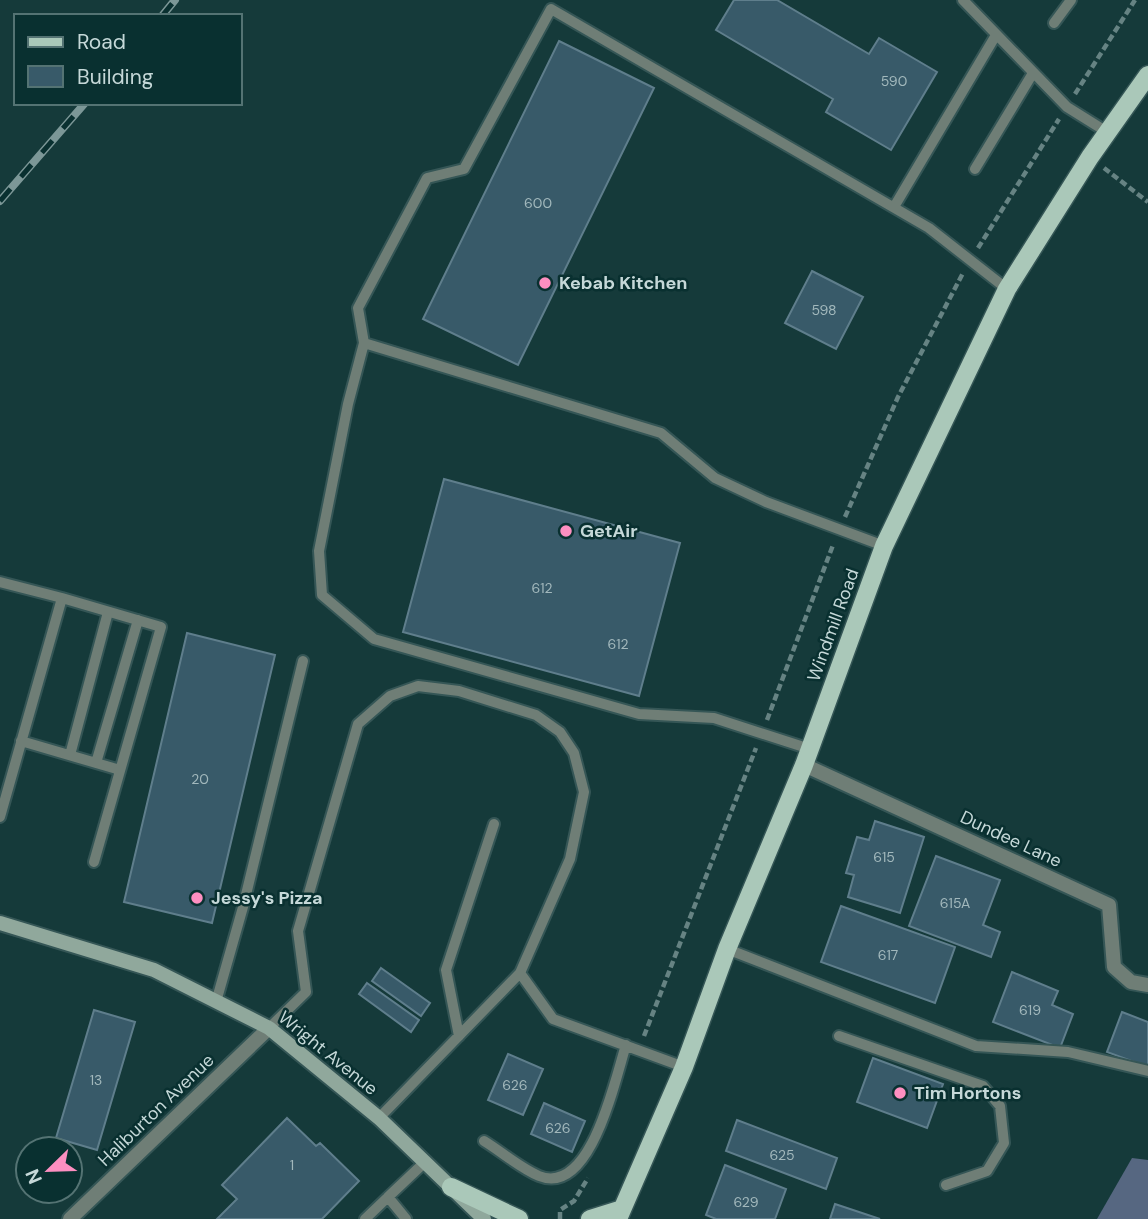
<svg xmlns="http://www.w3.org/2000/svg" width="1148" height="1219" font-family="'DM Sans',sans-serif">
  <rect width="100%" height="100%" fill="#153a3a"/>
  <!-- water -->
  <path fill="#566781" d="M1132 1158 1148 1160V1219H1097Z"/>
  <!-- building -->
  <path fill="#385a69" stroke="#5f7e8c" stroke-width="2" d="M734 0H777L869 54 879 38 937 72 891 150 826 112 833 99 716 30Z
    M559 41 654 88 518 365 423 319Z
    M812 271 863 297 836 349 785 323Z
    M444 479 680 543 639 696 403 632Z
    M187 633 275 655 212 923 124 902Z
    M875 821 924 837 900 913 848 897 854 875 846 873 857 837 869 840Z
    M936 856 1000 880 983 925 1000 932 991 957 909 926Z
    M841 906 955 947 935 1003 821 962Z
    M381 968 430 1003 421 1016 372 981Z
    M1012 972 1058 991 1052 1005 1073 1014 1060 1048 993 1022Z
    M367 983 419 1020 411 1032 359 994Z
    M94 1010 135 1022 97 1150 56 1138Z
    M1122 1012 1148 1022V1067L1107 1052Z
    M508 1054 543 1069 523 1115 488 1100Z
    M873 1058 943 1084 927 1128 857 1102Z
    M544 1103 585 1121 572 1152 531 1134Z
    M287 1118 316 1146 320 1143 359 1181 322 1219H217L237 1199 222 1185Z
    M737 1120 837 1158 826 1189 726 1151Z
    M725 1165 786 1189 775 1219H716L706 1215Z
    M835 1204 880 1219H830Z"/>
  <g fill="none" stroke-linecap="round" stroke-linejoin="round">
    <defs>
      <path id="service" d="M963 0 1067 107 1107 132
        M1054 23 1071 0
        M975 169 1033 73
        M894 207 996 35
        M364 343 348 404 319 551 322 595 374 639 639 714 714 718 810 749
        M884 546 766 502 715 478 661 433 364 343 358 308 427 178 464 169 551 9 929 228 1007 289
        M0 582 62 598 0 817
        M62 598 161 627 94 862
        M21 741 120 770
        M70 755 108 612
        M96 763 138 620
        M727 949 976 1046 1068 1052 1148 1071
        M520 973 553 1019 684 1067
        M216 1002 243 907 303 661
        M269 1028 306 992 298 931 358 724 390 696 418 686 459 691 536 715 560 732 574 753 584 792 570 859 520 973 379 1118
        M459 1036 446 970 494 824
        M839 1036 983 1086 1000 1106 1004 1143 987 1171 946 1185
        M484 1141C502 1152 520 1168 539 1176 591 1197 615 1079 626 1045
        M365 1219 388 1197
        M406 1219 388 1197 425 1162"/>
      <path id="minor" d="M804 765 1109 905 1114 967 1131 982 1148 985
        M70 1219 269 1028"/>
      <path id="secondary" d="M0 923 154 970 269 1028 379 1118 484 1219"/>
      <path id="primary" d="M451 1187 519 1219
        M590 1219 622 1209
        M618 1219 684 1067 727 949 804 765 884 546 1007 289 1090 157 1148 75"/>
    </defs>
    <!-- service casing -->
    <use href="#service" stroke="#355656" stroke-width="14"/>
    <!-- minor casing -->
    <use href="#minor" stroke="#355656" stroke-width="18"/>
    <!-- secondary casing -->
    <use href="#secondary" stroke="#355656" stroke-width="18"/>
    <!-- primary casing -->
    <use href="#primary" stroke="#355656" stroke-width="21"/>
    <!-- path -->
    <path stroke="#668383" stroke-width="4.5" stroke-dasharray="7 3.5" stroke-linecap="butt" d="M1075 94 1135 0
      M1104 168 1148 202
      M978 248 1059 119
      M845 517 898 397 963 273
      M767 720 833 545
      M644 1036 756 748
      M560 1219V1210L574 1201 588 1178"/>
    <!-- service -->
    <use href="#service" stroke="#6f7e76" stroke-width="10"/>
    <!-- minor -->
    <use href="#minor" stroke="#6f7e76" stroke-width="14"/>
    <!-- secondary -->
    <use href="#secondary" stroke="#90a89c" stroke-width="14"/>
    <!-- primary -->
    <use href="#primary" stroke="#aac8b9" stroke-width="18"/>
    <defs>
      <path id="rail" d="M162 16 175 0
        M0 201 85 103"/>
    </defs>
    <!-- rail casing -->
    <use href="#rail" stroke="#7c9797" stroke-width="8"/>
    <!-- rail -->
    <use href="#rail" stroke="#093030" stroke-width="5" stroke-dasharray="16" stroke-linecap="butt"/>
  </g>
  <!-- markers -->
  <g fill="#fd8fc1" stroke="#093030" stroke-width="2.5">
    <circle cx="545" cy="283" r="7"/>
    <circle cx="566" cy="531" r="7"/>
    <circle cx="197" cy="898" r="7"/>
    <circle cx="900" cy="1093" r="7"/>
  </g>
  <g text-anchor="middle" stroke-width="5" stroke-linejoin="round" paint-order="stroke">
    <!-- number labels -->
    <g font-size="14" fill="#a2b8bc">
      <text x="894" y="86">590</text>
      <text x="538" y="208">600</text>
      <text x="824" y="315">598</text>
      <text x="542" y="593">612</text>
      <text x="618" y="649">612</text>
      <text x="200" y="784">20</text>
      <text x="884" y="862">615</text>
      <text x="955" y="908">615A</text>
      <text x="888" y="960">617</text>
      <text x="1030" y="1015">619</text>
      <text x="96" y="1085">13</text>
      <text x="515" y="1090">626</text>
      <text x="558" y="1133">626</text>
      <text x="782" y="1160">625</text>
      <text x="292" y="1170">1</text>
      <text x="746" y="1207">629</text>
    </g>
    <!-- poi labels -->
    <g font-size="18" font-weight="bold" fill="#c5d8d8" stroke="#093030" text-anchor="start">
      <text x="559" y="289">Kebab Kitchen</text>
      <text x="580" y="537">GetAir</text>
      <text x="211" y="904">Jessy's Pizza</text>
      <text x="914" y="1099">Tim Hortons</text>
    </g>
    <!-- street labels -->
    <g font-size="18" fill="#c5d8d8" stroke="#093030">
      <text transform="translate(833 625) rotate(-70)" y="6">Windmill Road</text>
      <text transform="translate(1011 839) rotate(25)" y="6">Dundee Lane</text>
      <text transform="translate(328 1053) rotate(39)" y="6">Wright Avenue</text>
      <text transform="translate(156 1110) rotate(-44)" y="6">Haliburton Avenue</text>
    </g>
  </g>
  <!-- legend -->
  <rect x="14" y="14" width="228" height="91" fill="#093030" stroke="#547373" stroke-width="2"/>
  <rect x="28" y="37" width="35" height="10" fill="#aac8b9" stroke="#547373" stroke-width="2"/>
  <text x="77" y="49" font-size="21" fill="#c5d8d8">Road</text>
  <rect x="28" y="66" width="35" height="21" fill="#385a69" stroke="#547373" stroke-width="2"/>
  <text x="77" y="84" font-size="21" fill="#c5d8d8">Building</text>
  <!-- north arrow -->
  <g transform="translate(49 1170) rotate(247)"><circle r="33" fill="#093030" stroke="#547373" stroke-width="2"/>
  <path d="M0-5L12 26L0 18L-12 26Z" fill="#fd8fc1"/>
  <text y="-10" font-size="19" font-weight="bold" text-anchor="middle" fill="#c5d8d8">N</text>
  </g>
</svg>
